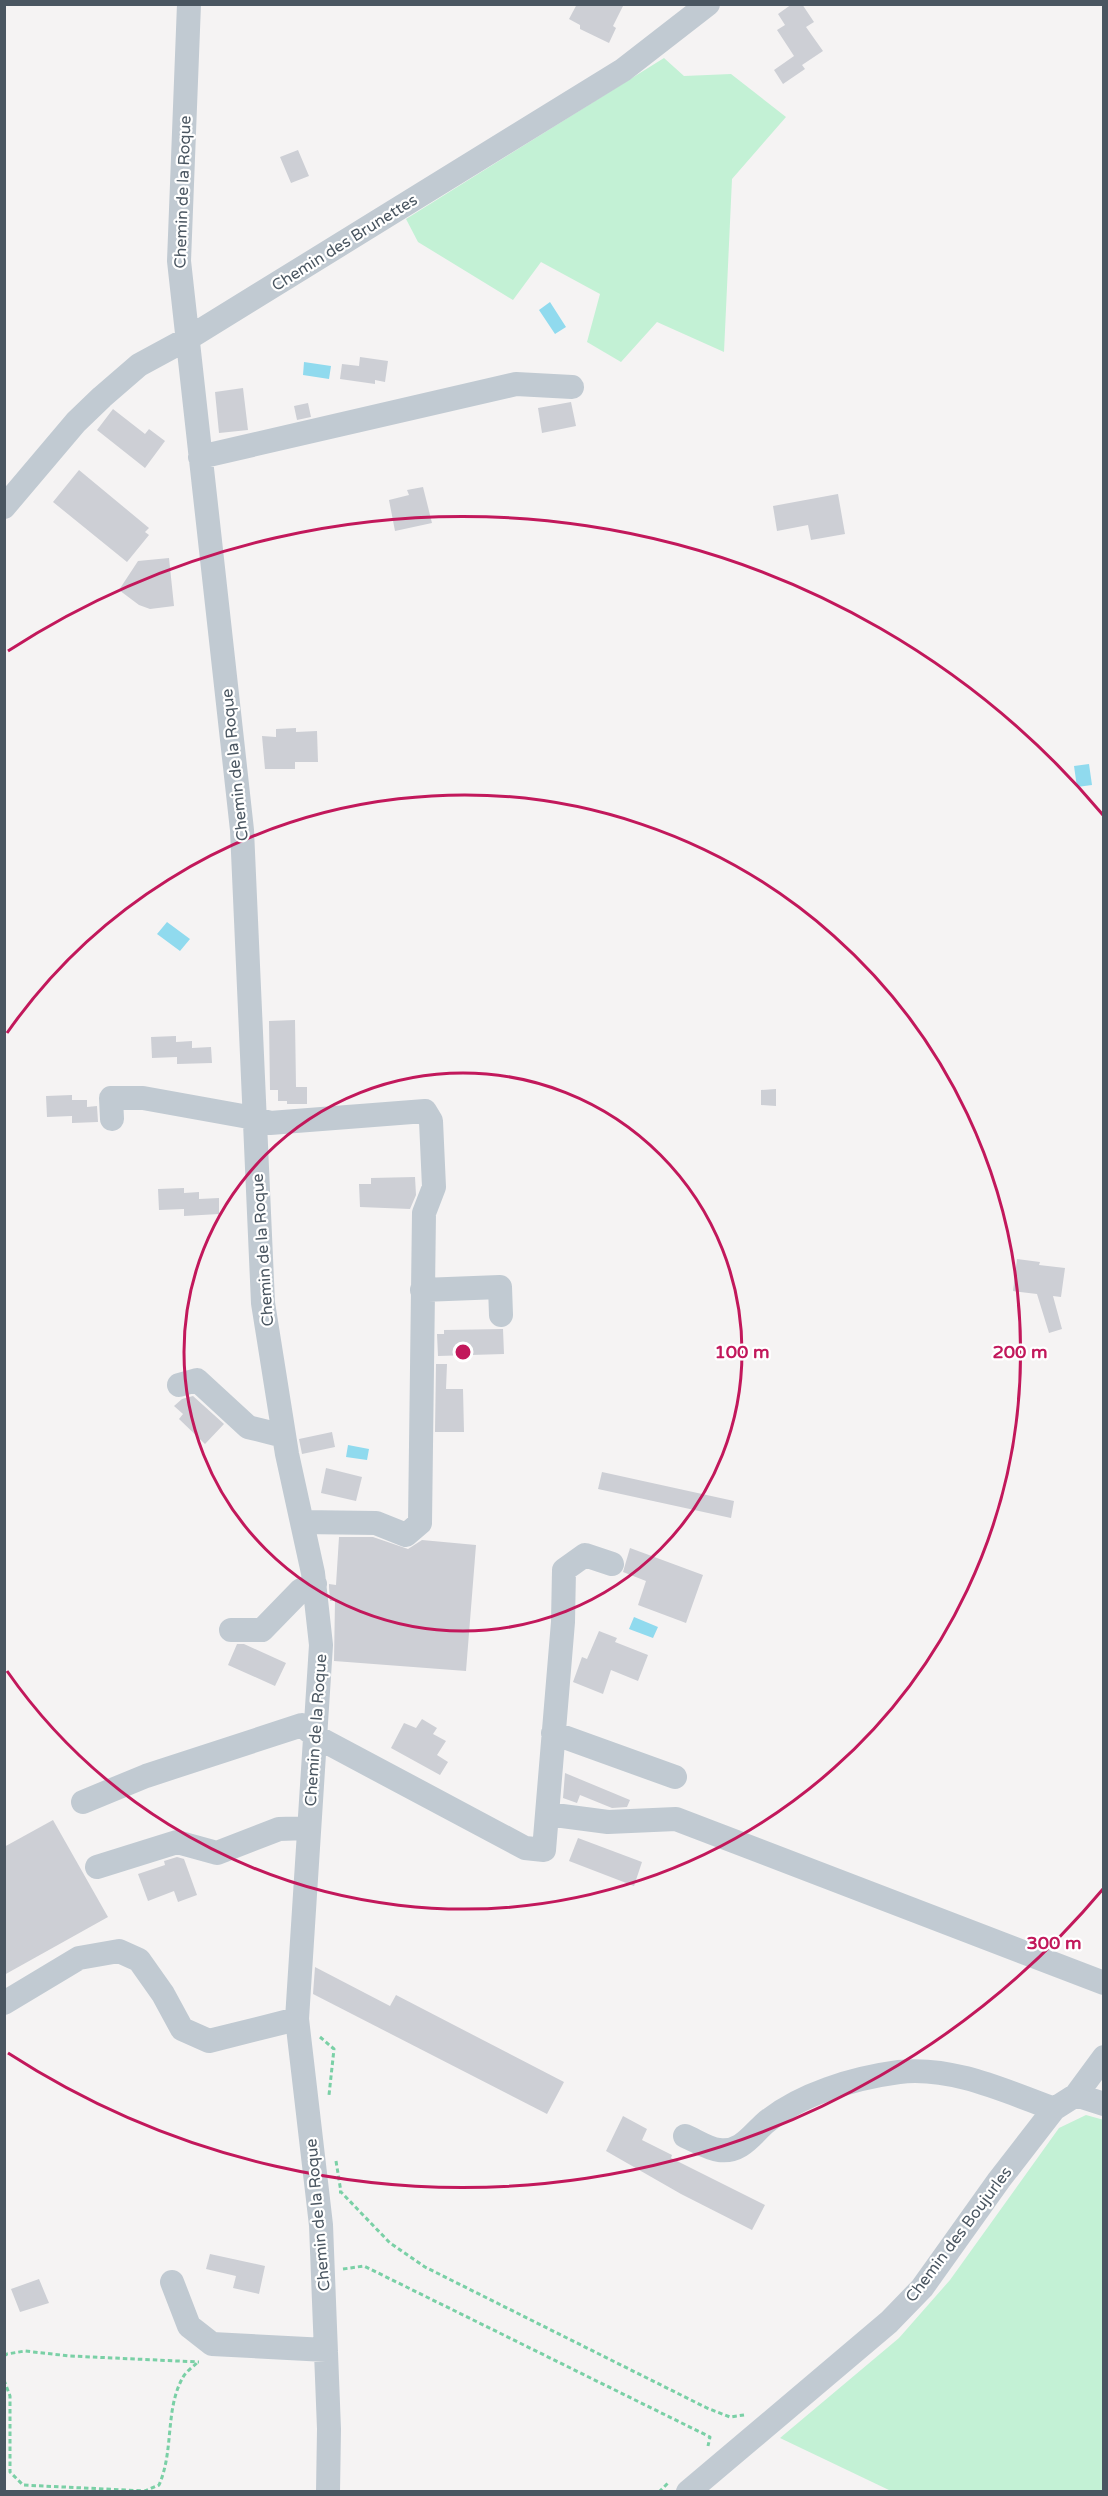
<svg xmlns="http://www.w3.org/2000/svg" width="1108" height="2496" font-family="'Varela Round',sans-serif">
  <rect width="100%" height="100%" fill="#f5f3f3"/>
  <!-- green -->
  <path fill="#c3f1d5" d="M664 58 684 76 731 74 786 117 732 179 724 352 657 322 621 362 587 342 600 294 541 262 513 300 418 242 406 219Z
    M1086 2115 1104 2120 1103 2491H891L780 2438 899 2338 950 2280 1059 2128Z"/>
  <!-- water -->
  <path fill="#90daee" d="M550 302 566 327 555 334 539 310Z
    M304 362 331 366 329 379 303 375Z
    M1089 764 1092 785 1077 787 1074 766Z
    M167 922 190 939 180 951 157 934Z
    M348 1445 369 1449 367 1460 346 1457Z
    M634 1617 658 1627 653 1638 629 1629Z"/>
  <!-- building -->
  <path fill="#cdcfd5" d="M577 4H624L613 26 616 28 609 43 580 29V25L569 19Z
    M792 4H802L814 22 806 27 823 51 802 65 805 69 783 84 774 70 794 56 777 30 785 25 778 14Z
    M298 150 309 176 291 183 280 157Z
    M360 357 388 361 385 382 375 380V384L340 379 342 364 359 366Z
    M243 388 248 430 219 433 215 392Z
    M571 402 576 426 542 433 538 408Z
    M308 403 311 417 297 420 294 406Z
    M113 409 145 434 149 429 165 441 145 468 97 430Z
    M79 470 149 528 145 532 149 535 127 562 53 502Z
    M423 487 432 523 395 531 389 500 409 495 407 490Z
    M838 494 845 534 811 540 808 525 777 531 773 506Z
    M169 558 174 606 150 609 139 605 119 590 138 561Z
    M296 728V732L317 731 318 762H295V769H265L262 736 276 737V729Z
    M295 1020 296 1087H307V1104H287V1101H278V1090H270L269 1021Z
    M176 1036V1042L192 1041V1048L211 1047 212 1063 177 1064V1057L152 1058 151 1037Z
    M776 1089V1106L761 1105V1090Z
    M72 1095V1100H87V1107L97 1106 98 1122 72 1123V1116L47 1117 46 1096Z
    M415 1177 416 1195 410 1209 360 1207 359 1184H371V1178Z
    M184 1188V1193L199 1192V1199L219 1198V1214L184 1216V1209L159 1210 158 1189Z
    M1017 1259 1040 1262 1039 1265 1065 1268 1061 1297 1053 1296 1062 1329 1049 1333 1037 1294 1013 1291Z
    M503 1329 504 1354 438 1356 437 1334H444V1330Z
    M436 1364H447L446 1389H463L464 1432H435Z
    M193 1396 224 1424 205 1444 179 1419 183 1414 174 1406 182 1399Z
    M332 1432 335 1447 302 1454 299 1439Z
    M326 1468 362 1477 356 1501 321 1493Z
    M602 1472 734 1501 731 1518 598 1489Z
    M339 1537H373L408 1549 422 1540 476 1545 466 1671 334 1661 335 1601H330L329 1587V1584L336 1585Z
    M630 1548 703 1575 686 1623 638 1605 646 1581 623 1572Z
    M599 1631 617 1638 615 1642 648 1655 638 1681 611 1670 603 1694 573 1682 582 1657 587 1659Z
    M237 1644H244L286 1663 275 1686 228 1665Z
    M422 1719 437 1728 433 1734 446 1741 437 1755 448 1762 440 1775 391 1748 404 1723 416 1728Z
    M565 1773 630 1800 627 1807 612 1808 580 1795 577 1803 563 1798Z
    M53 1820 108 1917 4 1975V1847Z
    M578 1838 642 1862 634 1886 569 1861Z
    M177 1857 184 1859 197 1895 178 1902 174 1891 148 1901 138 1874 165 1865 164 1861Z
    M315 1967 390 2006 396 1995 564 2082 547 2114 313 1994Z
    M623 2116 647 2129 642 2140 672 2155 671 2158 765 2205 752 2230 681 2194 606 2151Z
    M210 2254 265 2266 259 2294 233 2288 236 2276 206 2269Z
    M39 2279 49 2303 20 2312 11 2289Z"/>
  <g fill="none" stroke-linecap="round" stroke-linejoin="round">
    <!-- path -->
    <path stroke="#7ad0a6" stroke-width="3" stroke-dasharray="4.5 3" stroke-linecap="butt" d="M320 2037 334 2049 329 2095
      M336 2161 341 2192
      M339 2192H341L390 2243 425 2267 707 2408 730 2417 744 2415
      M343 2269 364 2266 710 2437 708 2446
      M4 2356 7 2354 25 2351 70 2356 199 2362
      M4 2380 10 2396V2472L23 2485 145 2491 159 2485C174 2451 165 2411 182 2379 185 2372 193 2367 198 2362
      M659 2492 669 2482"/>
    <!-- minor -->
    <path stroke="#c1cad2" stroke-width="24" d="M189 4 179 261 242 830 263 1303 287 1454 313 1573 321 1645 297 2019 321 2225 329 2429 328 2492
      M200 457 516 384 572 387
      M4 507 76 422 102 397 139 365 187 339 623 70 708 4
      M112 1119 111 1098H143L254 1118 270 1123 425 1111 431 1121 434 1187 424 1213 420 1523 406 1535 376 1523 302 1522
      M422 1290 500 1287 501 1315
      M179 1385 197 1380 248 1427 284 1436
      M231 1630H262L301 1590 315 1584
      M553 1733 675 1777
      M83 1802 146 1776 302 1725 315 1736 525 1848 544 1850 563 1622 564 1570 585 1555 612 1564
      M547 1814 608 1822 676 1819 1104 1983
      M97 1867 177 1842 217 1853 279 1829 309 1828
      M4 2003 79 1958 119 1951 139 1960 163 1994 182 2029 209 2041 297 2019
      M1076 2095 1104 2104
      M685 2136C695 2140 708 2149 719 2150 740 2153 751 2136 764 2124 799 2094 854 2078 899 2072 952 2066 1005 2091 1054 2109
      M172 2282 189 2326 212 2344 326 2350
      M688 2492 889 2322 922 2288 999 2180 1054 2109 1076 2095 1104 2057"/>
  </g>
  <!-- distance rings -->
  <g fill="none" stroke="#c2185b" stroke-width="3">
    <circle cx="463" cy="1352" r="279"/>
    <path d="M7 1033A557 557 0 1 1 7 1671"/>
    <path d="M1103 1889A836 836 0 0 1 8 2053M8 651A836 836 0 0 1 1103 815"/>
  </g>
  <g text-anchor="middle" stroke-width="4.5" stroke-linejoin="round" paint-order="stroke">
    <!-- street labels -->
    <g font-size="16" fill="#4a5661" stroke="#fff">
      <text transform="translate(182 192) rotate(-88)" y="6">Chemin de la Roque</text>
      <text transform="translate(344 242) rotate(-32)" y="6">Chemin des Brunettes</text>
      <text transform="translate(234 765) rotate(-96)" y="6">Chemin de la Roque</text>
      <text transform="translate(262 1250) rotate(-94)" y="6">Chemin de la Roque</text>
      <text transform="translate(315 1730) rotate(-86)" y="6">Chemin de la Roque</text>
      <text transform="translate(317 2215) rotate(-95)" y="6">Chemin de la Roque</text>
      <text transform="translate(958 2234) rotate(-53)" y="6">Chemin des Boujurles</text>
    </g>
  </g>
  <circle cx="463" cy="1352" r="9" fill="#c2185b" stroke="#fff" stroke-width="3"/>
  <g font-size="18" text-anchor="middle" font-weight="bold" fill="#c2185b" stroke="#fff" stroke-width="4.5" stroke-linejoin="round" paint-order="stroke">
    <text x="742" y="1358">100 m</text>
    <text x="1020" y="1358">200 m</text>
    <text x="1054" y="1949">300 m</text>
  </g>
  <!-- border -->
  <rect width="1108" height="2496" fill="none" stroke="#4a5661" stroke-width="12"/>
</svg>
